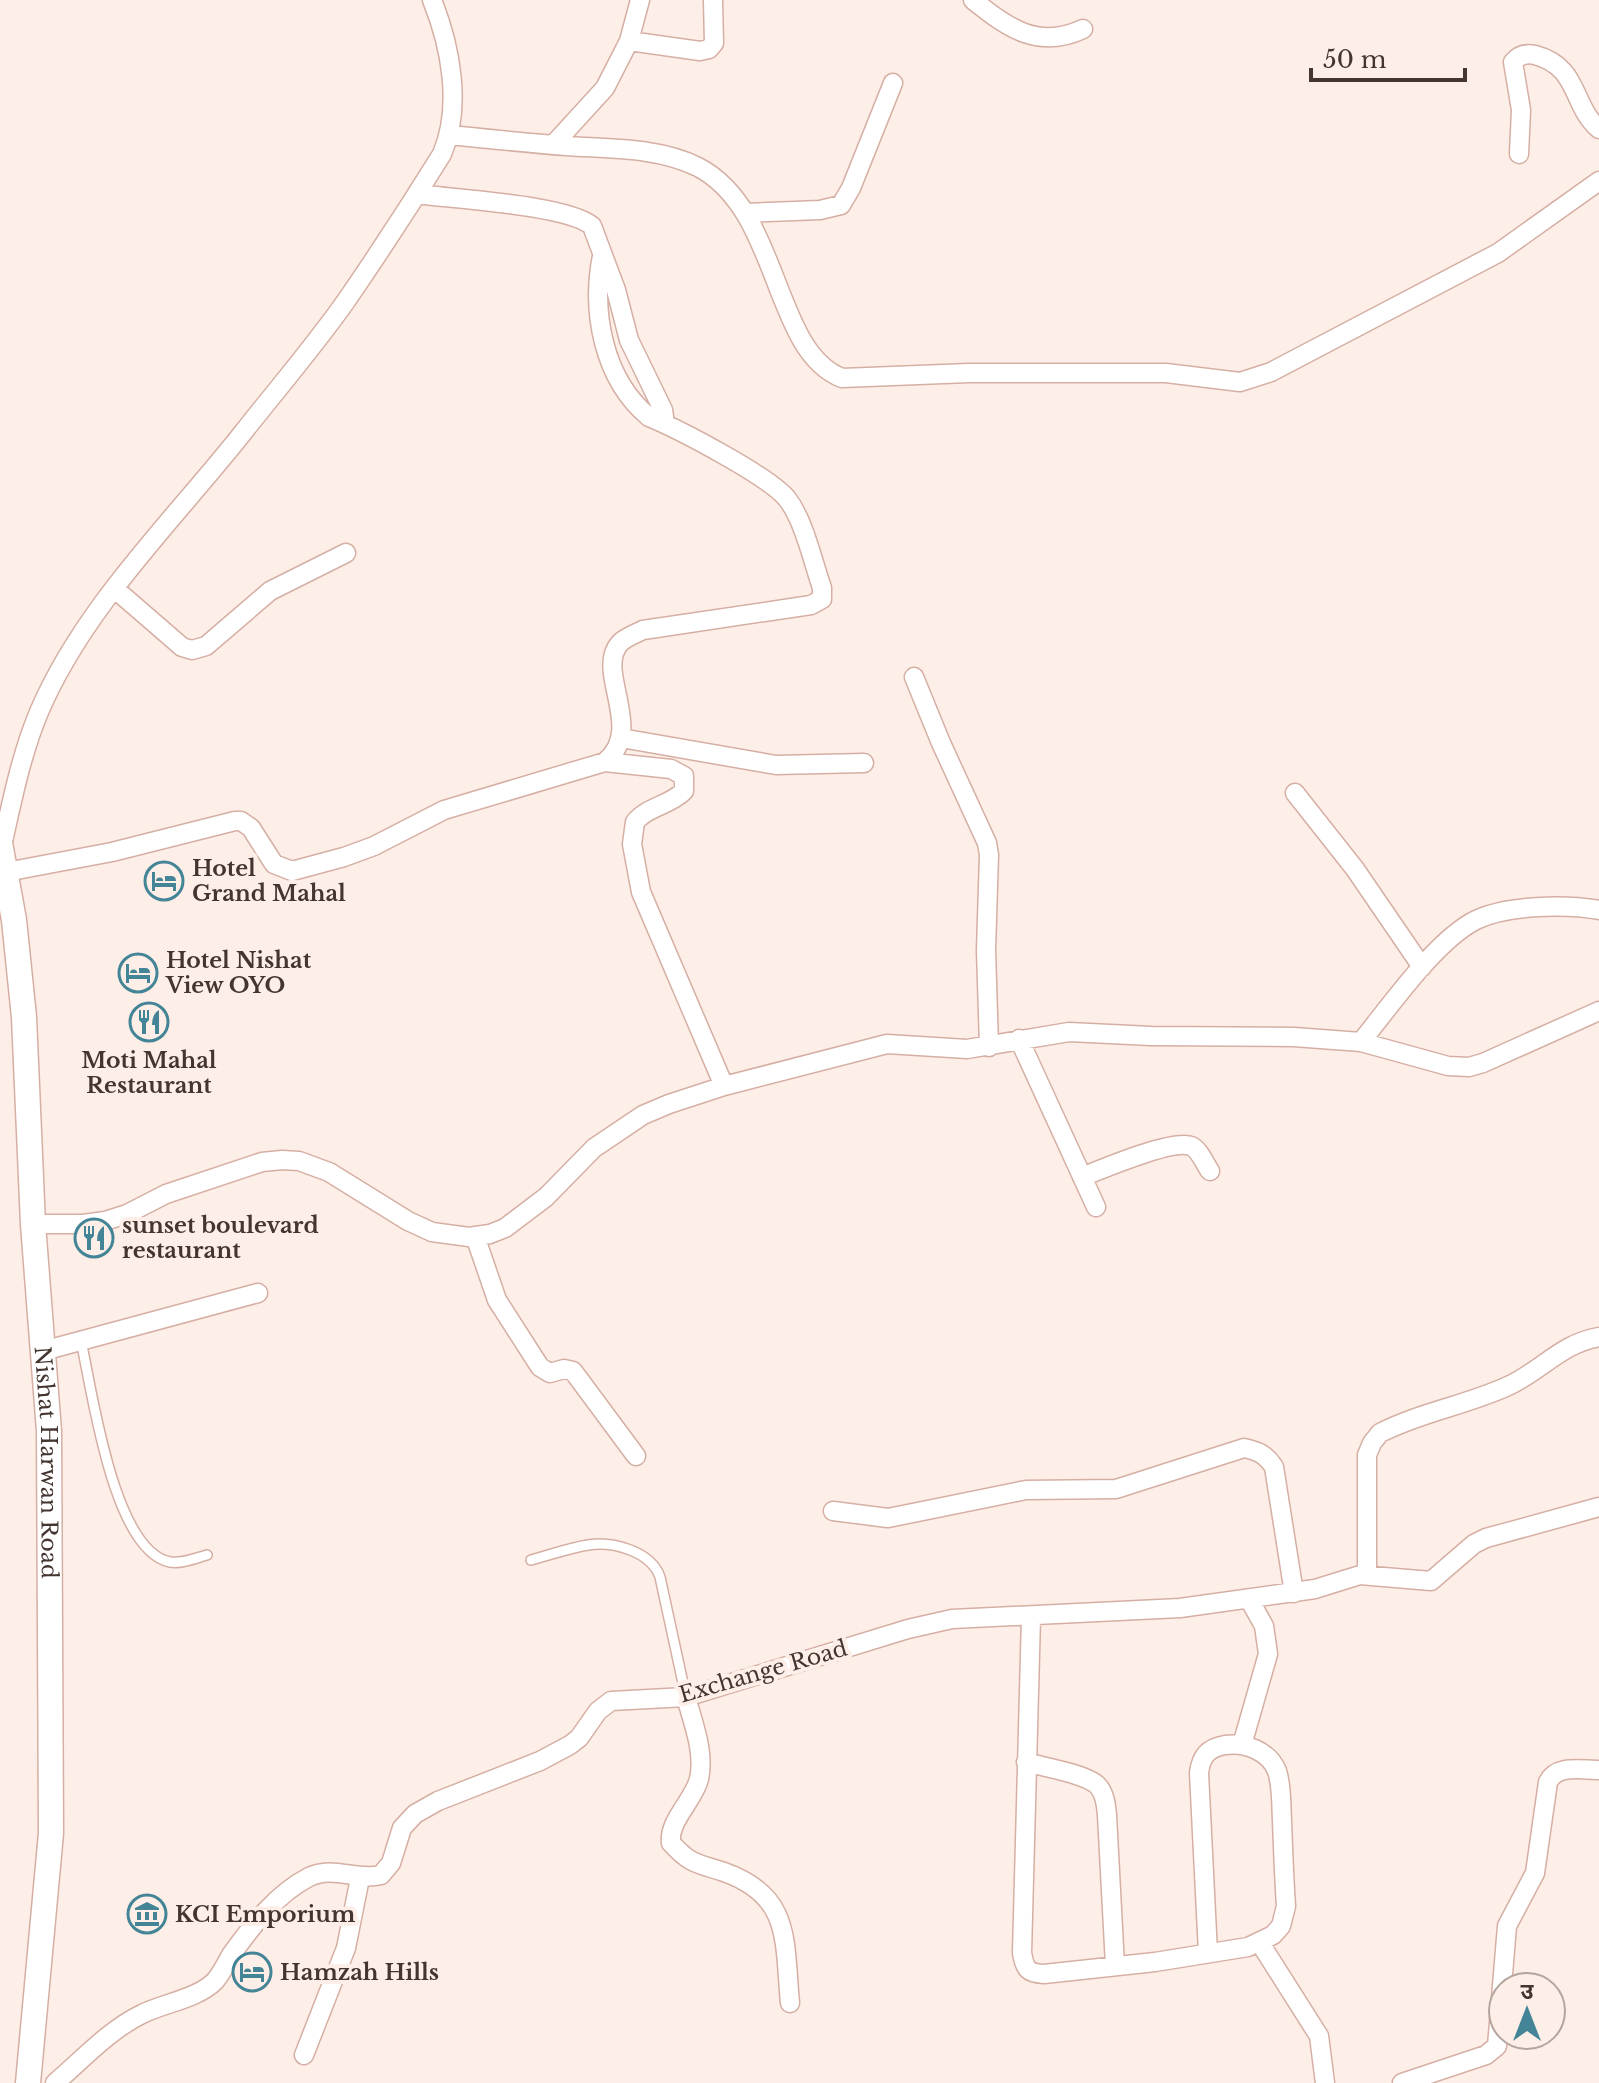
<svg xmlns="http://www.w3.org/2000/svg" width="1599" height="2083" font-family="'Libre Baskerville','Noto Sans Devanagari',serif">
  <rect width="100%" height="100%" fill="#feeee8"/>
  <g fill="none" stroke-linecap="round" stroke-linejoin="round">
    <defs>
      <path id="service" d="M81 1341C92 1390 113 1551 170 1562 182 1564 196 1558 207 1555
        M531 1560C550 1555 569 1548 588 1545 612 1541 651 1551 660 1577L686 1697"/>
      <path id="minor" d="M973 0C1008 28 1038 50 1083 29
        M629 41 700 51 709 49 714 43 713 0
        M450 135C489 139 527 143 566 146 609 149 658 147 698 167 781 210 772 351 842 378L969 373H1166L1240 382 1271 372 1498 253 1599 181
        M553 145 605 88 629 41 640 0
        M1519 154 1521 110 1513 62C1519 55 1526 53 1535 55 1580 67 1571 105 1599 129
        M417 194C454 199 568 205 592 226L616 290 629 340 663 410 665 423
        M745 213 820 210 841 205 851 188 893 83
        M115 589 182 647 192 650 206 646 270 591 346 553
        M914 677 941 743 987 843 989 855 986 950 989 1047
        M621 738 776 765 864 763
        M605 762 671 769 684 776V791C669 806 648 806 635 822L632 844 641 892 724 1086
        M1295 793 1355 869 1422 967
        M2 846C12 801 21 755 39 712 84 606 175 519 245 430 279 387 315 345 346 301 379 253 411 204 442 154 462 107 451 47 432 0
        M6 872 112 852 235 821H241L251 828 274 864 292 871 344 857 374 846 444 810 605 762C646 729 594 671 620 643 626 637 635 634 643 630L811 605 822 599V588C813 562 804 521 788 500 771 477 678 429 649 417 603 379 591 311 602 256
        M1019 1039 1096 1207
        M1361 1042C1390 1006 1436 940 1476 920 1507 905 1566 904 1599 910
        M1082 1177C1102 1169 1173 1139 1191 1146 1199 1149 1205 1164 1210 1171
        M33 1224H83L105 1221 127 1214 166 1194 262 1162 282 1160 299 1161 329 1172 408 1221 432 1232 469 1237 490 1234 505 1228 546 1197 594 1148 643 1115 669 1104 724 1086 887 1044 967 1049 1069 1032 1151 1036 1294 1037 1361 1042 1448 1066 1469 1067 1483 1063 1599 1011
        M475 1236 497 1300 540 1367 550 1373 564 1369 573 1371 636 1456
        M43 1351 258 1293
        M833 1511 888 1518 1026 1490 1116 1489 1244 1448C1259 1451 1266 1455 1274 1467L1294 1593
        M1367 1575V1455L1372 1443 1380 1433C1421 1412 1467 1405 1508 1386 1541 1371 1562 1343 1599 1337
        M1031 1617 1022 1953C1025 1969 1027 1973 1044 1974L1155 1962 1248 1947 1273 1935 1281 1926 1286 1906C1284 1877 1283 1849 1282 1820 1281 1804 1282 1786 1277 1771 1269 1751 1245 1742 1225 1745 1208 1748 1201 1756 1199 1773L1208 1953
        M686 1697C693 1723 705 1752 699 1779 694 1800 668 1821 671 1843 691 1865 697 1863 724 1872 792 1896 784 1941 790 2003
        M1242 1745 1268 1654 1264 1626 1249 1599
        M1026 1762C1043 1767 1082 1773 1096 1784 1105 1792 1106 1805 1107 1815L1115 1966
        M1260 1943 1319 2036 1325 2083
        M304 2055 346 1948 360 1878
        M55 2083C82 2060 109 2030 142 2014 164 2003 197 1999 215 1981 221 1974 226 1964 231 1955 252 1926 276 1894 309 1877 333 1865 356 1881 381 1875L391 1863 402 1828 415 1814 438 1801 540 1761 570 1745 579 1738 598 1711 611 1701 686 1697 908 1629 952 1619 1180 1608 1315 1589 1360 1575 1431 1581 1474 1544 1486 1538 1599 1507
        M1402 2083 1486 2055 1497 2046 1507 1926 1535 1873 1548 1782C1557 1764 1581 1770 1599 1770"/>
      <g id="secondary">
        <path id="s1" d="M0 843 14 920 24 1017 33 1224 49 1431 51 1833 28 2083"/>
      </g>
    </defs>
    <!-- service casing -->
    <use href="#service" stroke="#d5afa3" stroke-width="12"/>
    <!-- minor casing -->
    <use href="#minor" stroke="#d5afa3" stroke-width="21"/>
    <!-- secondary casing -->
    <use href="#secondary" stroke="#d5afa3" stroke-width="27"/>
    <!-- service -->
    <use href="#service" stroke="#fff" stroke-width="9"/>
    <!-- minor -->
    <use href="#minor" stroke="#fff" stroke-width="18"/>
    <!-- secondary -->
    <use href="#secondary" stroke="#fff" stroke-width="24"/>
  </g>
  <!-- icons -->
  <defs>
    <symbol id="hotel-ring" viewBox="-11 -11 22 22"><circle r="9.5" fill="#feeee8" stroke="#438496" stroke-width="1.5"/><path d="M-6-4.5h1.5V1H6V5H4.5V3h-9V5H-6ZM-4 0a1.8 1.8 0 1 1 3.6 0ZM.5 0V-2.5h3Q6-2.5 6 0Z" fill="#438496"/></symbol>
    <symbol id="restaurant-ring" viewBox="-11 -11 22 22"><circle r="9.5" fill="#feeee8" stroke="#438496" stroke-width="1.5"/><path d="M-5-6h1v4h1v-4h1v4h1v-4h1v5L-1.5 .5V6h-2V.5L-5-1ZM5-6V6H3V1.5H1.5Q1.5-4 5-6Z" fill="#438496"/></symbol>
    <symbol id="museum-ring" viewBox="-11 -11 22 22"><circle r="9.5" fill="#feeee8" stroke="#438496" stroke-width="1.5"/><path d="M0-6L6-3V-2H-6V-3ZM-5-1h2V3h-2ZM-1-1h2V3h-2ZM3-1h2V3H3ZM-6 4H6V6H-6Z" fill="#438496"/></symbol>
  </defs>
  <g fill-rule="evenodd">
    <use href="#hotel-ring" x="142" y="859" width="44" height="44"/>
    <use href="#hotel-ring" x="116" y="951" width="44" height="44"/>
    <use href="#restaurant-ring" x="127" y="1000" width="44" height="44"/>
    <use href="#restaurant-ring" x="72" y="1216" width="44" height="44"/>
    <use href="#museum-ring" x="125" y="1892" width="44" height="44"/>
    <use href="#hotel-ring" x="230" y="1950" width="44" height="44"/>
  </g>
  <g text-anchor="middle" stroke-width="8" stroke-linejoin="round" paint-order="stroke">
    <!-- poi labels -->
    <g font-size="22" font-weight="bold" fill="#443530" stroke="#feeee8" text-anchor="start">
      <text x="192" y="876">Hotel<tspan x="192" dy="25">Grand Mahal</tspan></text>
      <text x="166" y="968">Hotel Nishat<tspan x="166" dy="25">View OYO</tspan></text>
      <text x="149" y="1068" text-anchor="middle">Moti Mahal<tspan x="149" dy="25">Restaurant</tspan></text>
      <text x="122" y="1233">sunset boulevard<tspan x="122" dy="25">restaurant</tspan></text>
      <text x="175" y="1922">KCI Emporium</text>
      <text x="280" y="1980">Hamzah Hills</text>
    </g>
    <!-- street labels -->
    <g font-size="22" fill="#443530" stroke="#feeee8">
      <text dy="8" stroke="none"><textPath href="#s1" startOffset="622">Nishat Harwan Road</textPath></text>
      <text transform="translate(763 1671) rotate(-16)" y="8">Exchange Road</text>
    </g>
  </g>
  <!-- north arrow -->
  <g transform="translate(1527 2011)"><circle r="38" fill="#feeee8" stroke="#b4a49e" stroke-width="2"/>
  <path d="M0-6L14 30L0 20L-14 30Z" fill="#438496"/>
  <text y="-12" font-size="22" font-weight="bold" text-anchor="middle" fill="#443530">उ</text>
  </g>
  <!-- scale -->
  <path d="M1311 68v12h154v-12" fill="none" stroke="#443530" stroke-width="4"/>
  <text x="1323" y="68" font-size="24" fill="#443530" stroke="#feeee8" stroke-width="6" paint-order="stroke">50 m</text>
</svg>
